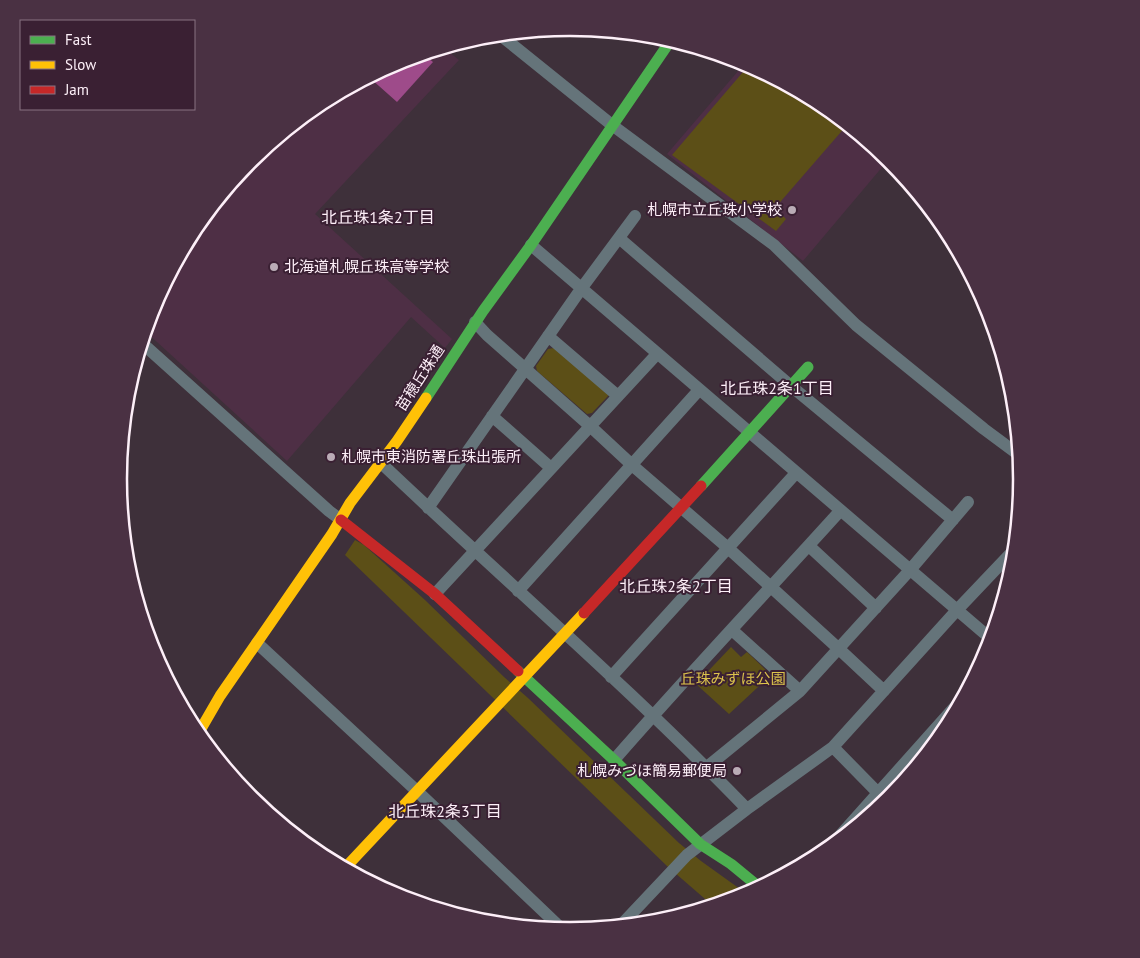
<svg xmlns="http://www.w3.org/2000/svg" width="1140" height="958" font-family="'PT Sans','Noto Sans JP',sans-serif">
  <rect width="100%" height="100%" fill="#3e303a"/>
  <!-- built -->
  <path fill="#4e2f45" d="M444 48 459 60 315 214 452 339 445 348 411 317 287 461 145 331 153 306 195 228 251 160 319 103 397 62Z
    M745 63 821 104 889 159 803 261 667 154Z"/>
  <!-- green -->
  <path fill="#5c4f17" d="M749 65 821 104 847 125 775 208 786 219 776 231 672 155Z
    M554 348 608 393V396L592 413 587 414 537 371 536 366 548 349Z
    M355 540 364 545 425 600 504 677 528 698 679 843 701 861 747 894 743 896 712 905 667 866 345 555Z
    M731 647 741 657 747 652 771 675 729 714 696 684Z"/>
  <!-- water -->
  <path fill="#9e4b8a" d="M423 54 433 62 397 102 370 78 372 75 397 62Z"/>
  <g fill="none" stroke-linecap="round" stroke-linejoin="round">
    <!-- street -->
    <path stroke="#65747a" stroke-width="12" d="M499 34 612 125 774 245 856 325 984 429 1019 455
      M619 238 791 386 953 520
      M531 245 991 639
      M475 322 487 335 590 426 632 465 728 548 839 649 884 691
      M548 336 618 396
      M142 343 329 511 341 520
      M492 416 551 468
      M380 462C502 578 630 688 747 809
      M428 508 581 289 635 216
      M809 546 876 608
      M518 591 699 390
      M435 594 657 354
      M732 630 800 691
      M257 643 418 792 563 930
      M611 677 796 473
      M833 747 886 801
      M614 760C688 675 765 594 840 511
      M707 767 800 691 910 570 968 502
      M828 849 961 700
      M621 925 687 855 747 809 833 747 957 610 1015 549"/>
    <!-- fast -->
    <path stroke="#4caf50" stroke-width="11" d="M426 398 483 311 531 245 671 40
      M701 486 808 367
      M518 671 614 760 700 844 731 864 759 887"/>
    <!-- slow -->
    <path stroke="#ffc107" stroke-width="11" d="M198 734 220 696 332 534 350 503 397 441 426 398
      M345 868 584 613"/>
    <!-- jam -->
    <path stroke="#c62828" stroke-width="11" d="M341 520 435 594 518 671
      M584 613 701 486"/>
  </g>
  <!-- markers -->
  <g fill="#baacb6" stroke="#3a2033" stroke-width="2">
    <circle cx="792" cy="210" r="5"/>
    <circle cx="274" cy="267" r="5"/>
    <circle cx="331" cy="457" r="5"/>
    <circle cx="737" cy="771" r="5"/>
  </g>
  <g text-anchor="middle" stroke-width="4" stroke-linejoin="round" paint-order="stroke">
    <!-- poi labels -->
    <g font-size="15" fill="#fdeff8" stroke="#3a2033" text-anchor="end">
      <text x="782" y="215">札幌市立丘珠小学校</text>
      <text x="284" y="272" text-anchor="start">北海道札幌丘珠高等学校</text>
      <text x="341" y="462" text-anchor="start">札幌市東消防署丘珠出張所</text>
      <text x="727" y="776">札幌みづほ簡易郵便局</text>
    </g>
    <!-- street labels -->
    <g font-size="15" fill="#fdeff8" stroke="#3a2033">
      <text transform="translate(420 378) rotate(-57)" y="5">苗穂丘珠通</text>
    </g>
    <!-- park labels -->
    <g font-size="15" fill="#dcc34c" stroke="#3a2033">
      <text x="733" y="684">丘珠みずほ公園</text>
    </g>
    <!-- neighbourhood labels -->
    <g font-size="16" fill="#fdeff8" stroke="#3a2033">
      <text x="378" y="223">北丘珠1条2丁目</text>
      <text x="777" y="394">北丘珠2条1丁目</text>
      <text x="676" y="592">北丘珠2条2丁目</text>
      <text x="445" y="817">北丘珠2条3丁目</text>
    </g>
  </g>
  <!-- crop -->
  <path d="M0 0H1140V958H0ZM127 479a443 443 0 1 1 886 0a443 443 0 1 1-886 0Z" fill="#4a3143" fill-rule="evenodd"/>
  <path fill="none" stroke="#fdeff8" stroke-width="2.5" d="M127 479a443 443 0 1 1 886 0a443 443 0 1 1-886 0Z"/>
  <!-- legend -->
  <rect x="20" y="20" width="175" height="90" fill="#3a2033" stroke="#887382"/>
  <rect x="30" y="36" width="25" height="8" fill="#4caf50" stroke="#887382"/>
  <text x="65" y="45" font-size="15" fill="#fdeff8">Fast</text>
  <rect x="30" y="61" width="25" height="8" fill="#ffc107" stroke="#887382"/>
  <text x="65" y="70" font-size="15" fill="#fdeff8">Slow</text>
  <rect x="30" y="86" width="25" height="8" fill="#c62828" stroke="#887382"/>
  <text x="65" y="95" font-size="15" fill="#fdeff8">Jam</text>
</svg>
